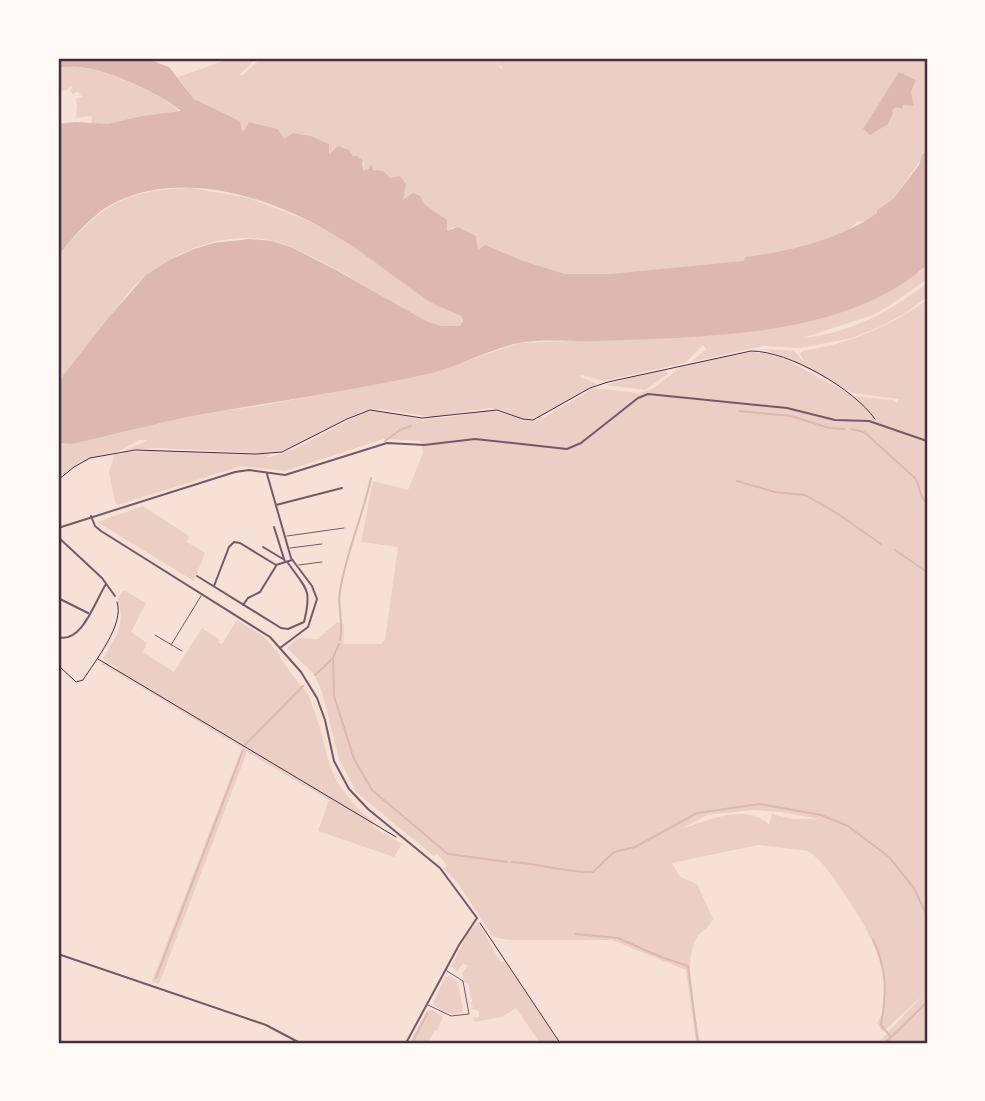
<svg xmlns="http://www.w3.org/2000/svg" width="985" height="1101" font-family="'IBM Plex Sans',sans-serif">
  <rect width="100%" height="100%" fill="#f7e1d7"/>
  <!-- green -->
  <path fill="#ebcfc5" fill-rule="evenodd" d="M232 58H257L240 74 242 76 261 58H487L497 62 501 69 502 67 491 58H927V151L893 199 877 210V213L866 221 857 222 847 231 832 238 740 263 631 275H565L530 266 485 246 478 251 476 237 454 227 447 231 412 194 404 200 390 179 374 169 371 165 369 169 363 171 364 163 338 146 329 154V144L311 136 293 133 284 139 278 129 254 123 244 131H241L240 121 194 99 178 77Z
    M58 67C67 67 77 66 86 68 108 71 166 96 180 112L108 124 91 123 92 116 76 118 77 104 75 99 82 97 78 92 73 94 70 91 72 86H70L67 90 58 91Z
    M191 188 249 198 306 220 334 234 461 316 462 323 460 326C432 330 405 310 382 296 353 279 305 249 273 241 230 231 180 248 147 275 133 285 122 301 111 315 94 337 76 359 58 382V256C100 207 123 189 191 188Z
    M927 265V279L889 306 873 315 802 338C849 334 891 311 927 283V297L907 312 880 327 852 338 800 348 763 346 691 362 706 349 703 345 685 363 604 381 581 375 580 377 597 384 536 419 522 418 501 410 489 408 434 417 379 409 360 412 293 447 280 451 262 453 158 448 125 450 147 441 146 440H139L119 451 83 460 58 478V436L61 443 220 411 259 406 425 375 520 343 718 335 808 321 831 315 920 272Z
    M927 300V1043H878L922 996 883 1032 877 1023C903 984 865 924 843 892 834 878 822 860 808 851L758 845 672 863 680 877 697 884 713 919C710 928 700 931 696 939 682 966 696 1014 700 1043H696L686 970 612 940H509L493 937 457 882 444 869 447 865 437 854 434 856 357 793 339 759 322 692 314 674 287 648 297 638 318 639 337 622 344 624 343 644H381L385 640 398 547 361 542 373 481 408 490 423 453 421 441 384 439 285 471 242 466 117 505 115 502 109 472 115 454 128 455 120 453C170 447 221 456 271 454L266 457H270L293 450 364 412 377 411 420 419 424 422V419L452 417 489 410 532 421 543 418 594 388 639 393 652 389 684 365 752 352 774 355 791 362 856 398 855 396 892 400 897 403 899 399 852 393 793 361 763 349 794 351 804 362 800 354 802 351C849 344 888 327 927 300ZM752 810 781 812 820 819H793L772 814 769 825C747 802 707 821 683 828L707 815Z
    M665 369 668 374 645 390 605 385Z
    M143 506 189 536 187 542 205 553 194 581 97 522Z
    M124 590 146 603 131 632 147 643 143 652 174 672 202 628 219 639 218 642 222 644 237 620 263 636 280 655V658L309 696 320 728 330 767 338 783 355 806 374 822 372 826 402 844 394 857 318 831 329 800 247 752 159 984 152 981 242 748 104 665H101L103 662 116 670 118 668 103 659C115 637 127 624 117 599Z
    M478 922C487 935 492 949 501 962L504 961 559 1043H540L516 1008 502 1017 474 1022 473 1018 479 1017V1011L471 1009 473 1006 470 1004 472 1001 468 983H465L462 973 468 966 463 963 457 972 451 966 468 933Z
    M450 976 458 982 463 1011C453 1017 439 1012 433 1003L445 977Z
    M432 1010 443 1017 437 1031 435 1030 428 1043H409L427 1011Z"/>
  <!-- water -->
  <path fill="#dcb8b0" d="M58 58H145L169 67 194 99 240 121 242 131 245 130 249 122 278 129 284 139 293 133 311 136 329 144V154L338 146 349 150 353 156H357L362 160 363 171 369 169 371 164 374 170 383 171 390 178 400 176 406 184 403 200 413 193 420 196 424 204 447 220V231L458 227 476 236 478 250 485 245 523 261 565 274H610L744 261 745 257C789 252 843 238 877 213V210L893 199 919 165 922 155 927 151V265C844 339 703 336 598 341 572 342 545 338 519 343 486 350 456 368 424 375 357 389 288 400 221 411 171 419 121 433 71 444L61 443 58 436V382L109 317 146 275 169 260 194 249 214 243 250 239 272 241 293 248 336 270 426 321 442 326H460L463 321 461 316C452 311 441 308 432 303 399 282 370 256 336 236 275 199 187 169 118 201 94 212 73 237 58 256V124L76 122 108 124 142 116 181 111C163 95 110 71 86 68 77 66 67 67 58 67Z
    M899 72 916 80 911 92 914 106 903 105 902 109 896 107 892 110 893 113 888 124 870 135 863 129Z"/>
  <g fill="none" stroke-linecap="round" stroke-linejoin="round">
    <!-- stream -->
    <path stroke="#dcb8b0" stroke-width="2" d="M739 411 791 416 829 428 844 429
      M851 429 864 432 915 478C921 486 917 493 927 504
      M385 441 400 430 411 426
      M737 481 775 492 805 495 835 512 881 544
      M895 550 927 572
      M340 640C344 623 337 607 340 591 346 552 363 516 371 478
      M339 644 333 658 334 696 354 759 372 790 448 854 507 862
      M315 675 332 659
      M245 745 303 686
      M511 862C539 863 565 873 593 872L614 852 635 847 697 813 760 804 821 815 848 826 889 857 914 888 927 916
      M575 934 618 938 661 957 688 966 698 1043
      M873 939C887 971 887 991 881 1025L891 1037
      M156 978 243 750
      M412 1043 427 1014
      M885 1043 927 1002"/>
    <!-- path -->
    <path stroke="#4a2c40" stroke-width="1" d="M58 480 74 467 90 458 135 450 256 454 282 452 347 419 370 410 422 418 497 410 523 419 533 420 590 388 608 382 751 351C789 351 854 389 875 419
      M98 659 396 837
      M58 665 76 682 83 680C95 661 125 624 117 602
      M480 923 560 1043"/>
    <!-- service -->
    <path stroke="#755966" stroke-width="1" d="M287 536 344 528
      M290 548 322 544
      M299 565 322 562
      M155 635 182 651
      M171 645 201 596
      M428 1005 451 1016 469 1014 463 981 447 971"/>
    <!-- minor -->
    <path stroke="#755966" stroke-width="2" d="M267 474 291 558 312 586 317 599 308 627 280 648
      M276 505 342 488
      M91 516 95 526 101 531 270 637 301 672 317 698 325 720 334 761 349 789 368 809 440 868 477 918 459 945 406 1043
      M274 527 285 562
      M58 537 102 578 115 596
      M263 547 283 559
      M197 576 281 628 288 629 304 622C312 589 307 590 288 563
      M214 586 229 547 234 542 240 543 276 565 292 560
      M58 598 88 613
      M243 605 248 598 260 592 276 566
      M58 637C82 644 95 601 106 584
      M58 954 266 1025 300 1043"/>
    <!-- tertiary -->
    <path stroke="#755966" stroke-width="2" d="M58 528 235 472 249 470 285 475 387 443 424 445 475 439 567 449 581 443 638 398 648 394 787 408 835 420 869 421 927 441"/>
  </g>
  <!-- border -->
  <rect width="985" height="1101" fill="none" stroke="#fffaf5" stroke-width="119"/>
  <rect x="60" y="60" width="866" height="982" fill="none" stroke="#4a2c40" stroke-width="2.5"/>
</svg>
